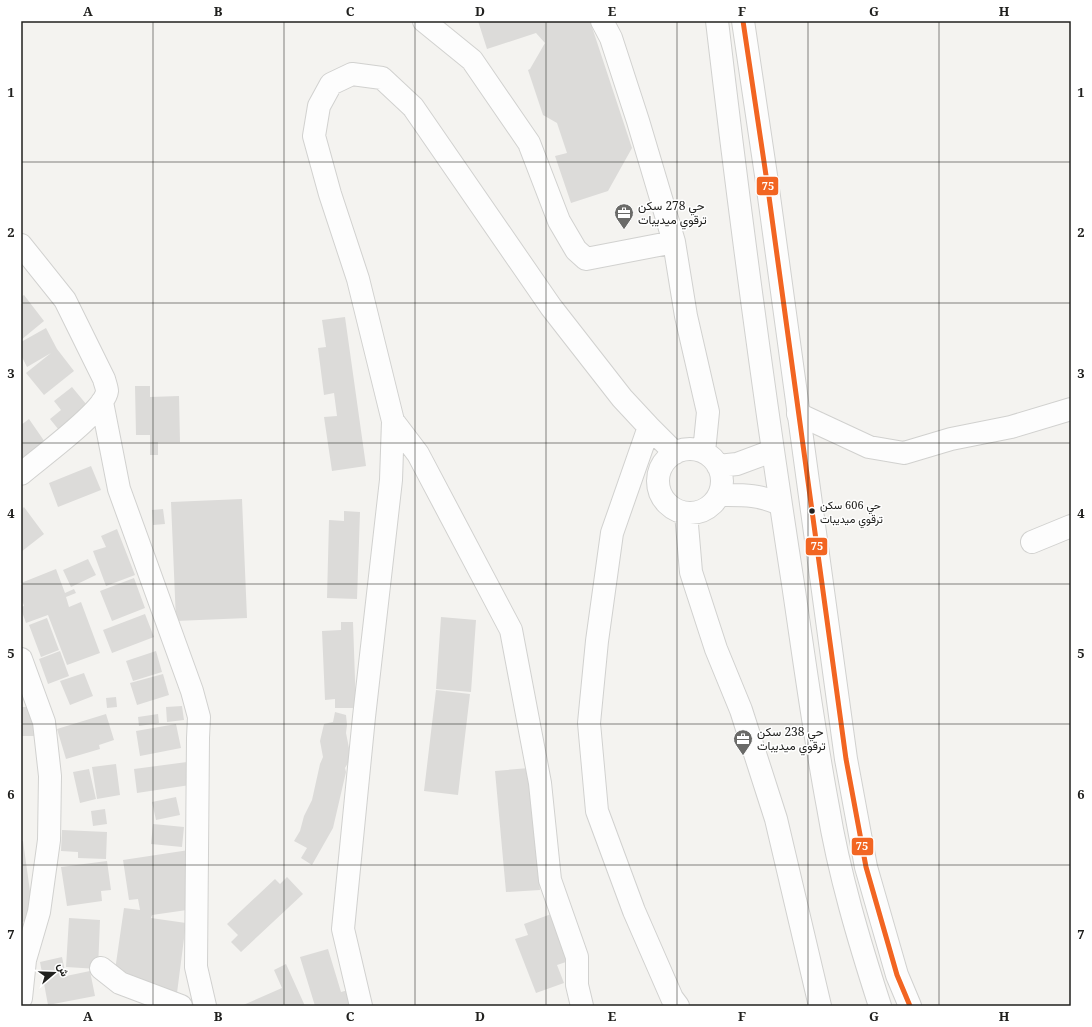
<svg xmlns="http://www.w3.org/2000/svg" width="1092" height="1027" font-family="'Noto Serif',Vazirmatn,serif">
  <rect width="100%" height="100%" fill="#f4f3f0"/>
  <!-- building -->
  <path fill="#dcdbd9" d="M478 21H590L632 148 608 191 571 203 555 156 567 153 557 123 543 115 528 70 530 69 545 43 536 33 487 49Z
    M24 295 44 321 21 340V297Z
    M345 317 366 466 332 471 324 417 337 416 334 393 324 395 318 348 326 347 322 320Z
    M46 328 57 349 74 371 44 395 26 373 51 353 27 367 21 355V342Z
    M135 386H150V397L179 396 180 442H158V455H150V435H136Z
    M72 387 96 416 67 440 50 419 61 410 54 401Z
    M29 419 47 445 21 463V425Z
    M91 466 101 490 58 507 49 483Z
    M242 499 247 618 176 621 171 502Z
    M24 507 44 534 21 552V510Z
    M163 509 165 524 153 525 152 510Z
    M344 511 360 512 357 599 327 598 329 520 344 521Z
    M117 529 135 575 106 586 93 551 106 547 101 536Z
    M88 559 96 575 71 587 63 570Z
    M56 569 65 593 74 589 76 593 66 597 69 607 81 602 100 653 67 665 48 615 26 623 21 609V607L24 606 21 597V583Z
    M134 578 145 608 112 621 100 591Z
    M145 614 154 637 112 653 103 630Z
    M441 617 476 620 471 692 436 689Z
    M47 618 59 650 41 657 29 625Z
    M341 622H353L356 708H335V699L325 700 322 631 341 630Z
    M60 651 69 676 48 684 39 659Z
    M156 651 162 672 133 681 126 661Z
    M84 673 93 696 70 705 60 681Z
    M163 674 169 695 137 705 130 683Z
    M436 690 470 694 458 795 424 791Z
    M116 697 117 707 107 708 106 698Z
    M182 706 184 720 167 722 166 707Z
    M21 707H35V736H21Z
    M335 712 346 715 347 725 346 733 351 758 345 768 346 772 333 828 312 865 301 858 307 848 294 841 300 831 304 816 312 800 320 764 323 757 320 741 324 724 333 722Z
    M106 714 114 740 99 745 100 749 66 759 57 729Z
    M158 714 159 723 139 726 138 717Z
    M176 724 181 748 140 756 136 731Z
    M187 762 190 785 137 793 134 769Z
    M116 764 120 795 97 799 92 767Z
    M529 768 540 890 506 892 495 771Z
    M89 769 96 799 80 803 73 772Z
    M176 797 180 815 156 820 152 802Z
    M105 809 107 824 93 826 91 811Z
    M153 824 184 827 182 847 151 844Z
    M62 830 107 832 106 859 78 858V852L61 851Z
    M21 841H23L34 920 21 922Z
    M189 850 194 909 152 915 151 918 186 923 177 993 113 984 124 908 140 910 138 899 129 900 123 860Z
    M107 861 111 890 101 891 102 901 67 906 61 867Z
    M287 877 303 894 241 952 231 942 238 935 227 924 275 879 280 884Z
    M554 913 572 960 557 965 564 983 536 993 515 939 528 935 524 924Z
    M69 918 100 920 98 969 66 967Z
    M328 949 341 992 356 988 361 1006H315L300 957Z
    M62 957 66 976 90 971 95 996 48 1005 40 962Z
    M286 964 305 1006H241L282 988 274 970Z"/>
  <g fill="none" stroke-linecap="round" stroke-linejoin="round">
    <defs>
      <path id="street" d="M424 21 472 60 529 143 559 221 576 250 586 259 674 242
        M602 21 611 38 638 121 674 242 686 316 708 412 704 452
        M21 245 65 300 104 379C105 383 107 388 107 391 105 411 38 459 21 474
        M102 402 119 489 192 691 199 717 198 738 196 967 205 1006
        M798 414 869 447 904 453 951 439 1011 427 1071 409
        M393 421 418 454 511 630 540 783 550 880 577 957V985L582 1006
        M649 427 612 533 597 641 589 723 597 811 634 911 672 998 678 1006
        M658 481a32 32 0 1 1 64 0a32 32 0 1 1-64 0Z
        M718 466 737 464 772 451
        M719 495C744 495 757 494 780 504
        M686 513 691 572 716 649 741 710 776 819 820 1006
        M1032 542 1071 526
        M21 659 44 722 50 776 49 840 39 912 25 960 21 998
        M101 968 120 983 181 1006
        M361 1006 343 929 364 717 391 480 393 421 358 279 330 194 314 136 319 106 331 84 352 74 382 78 413 107 551 307 622 398 649 427 675 453"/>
      <path id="primary" d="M717 21C739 209 764 397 793 584 804 658 814 733 828 807 839 874 859 941 880 1006
        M743 21 767 182 846 759 866 867 897 975 910 1006"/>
    </defs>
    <!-- street casing -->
    <use href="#street" stroke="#d1d1cf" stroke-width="24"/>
    <!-- primary casing -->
    <use href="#primary" stroke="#d1d1cf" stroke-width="24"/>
    <!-- street -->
    <use href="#street" stroke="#fdfdfd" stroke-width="22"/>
    <!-- primary -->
    <use href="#primary" stroke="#fdfdfd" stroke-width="22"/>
    <defs>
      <path id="bus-1" d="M743 21 767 182 846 759 866 867 897 975 910 1006"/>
    </defs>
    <!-- bus-1 casing -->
    <use href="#bus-1" stroke="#fff" stroke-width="8"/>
    <!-- bus-1 -->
    <use href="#bus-1" stroke="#f26522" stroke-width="5"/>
  </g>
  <!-- grid -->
  <path fill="none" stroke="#20201e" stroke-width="1" stroke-opacity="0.55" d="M153 21V1006M284 21V1006M415 21V1006M546 21V1006M677 21V1006M808 21V1006M939 21V1006M21 162H1071M21 303H1071M21 443H1071M21 584H1071M21 724H1071M21 865H1071"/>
  <!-- icons -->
  <defs>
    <symbol id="office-pin" viewBox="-11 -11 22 30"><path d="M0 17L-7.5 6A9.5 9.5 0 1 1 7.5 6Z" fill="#6a6a68" stroke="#fff"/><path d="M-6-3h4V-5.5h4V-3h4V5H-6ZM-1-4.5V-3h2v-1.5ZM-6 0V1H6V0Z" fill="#fff"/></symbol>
  </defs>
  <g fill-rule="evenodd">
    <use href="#office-pin" x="613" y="202" width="22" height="30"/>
    <use href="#office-pin" x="732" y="728" width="22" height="30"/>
  </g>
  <!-- markers -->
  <circle fill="#20201e" stroke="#fff" stroke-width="1.5" cx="812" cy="511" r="3.5"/>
  <g text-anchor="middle" stroke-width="3" stroke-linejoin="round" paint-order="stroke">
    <!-- bus labels -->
    <g font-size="11" fill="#20201e" stroke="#fff" text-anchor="start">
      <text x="820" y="509">حي 606 سكن<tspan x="820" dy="14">ترقوي ميديبات</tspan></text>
    </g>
    <!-- poi labels -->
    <g font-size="12" fill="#20201e" stroke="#fff" text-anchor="start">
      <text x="638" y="210">حي 278 سكن<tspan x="638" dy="14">ترقوي ميديبات</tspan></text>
      <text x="757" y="736">حي 238 سكن<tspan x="757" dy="14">ترقوي ميديبات</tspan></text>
    </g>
  </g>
  <g stroke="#fff" stroke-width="1.5">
    <rect x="756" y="176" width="23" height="20" rx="4" fill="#f26522"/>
    <rect x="805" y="537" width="23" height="19" rx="4" fill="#f26522"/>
    <rect x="851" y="837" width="23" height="19" rx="4" fill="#f26522"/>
  </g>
  <g font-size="11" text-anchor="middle" font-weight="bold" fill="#fff">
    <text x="768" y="190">75</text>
    <text x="817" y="550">75</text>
    <text x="862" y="850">75</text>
  </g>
  <!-- border -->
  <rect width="1092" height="1027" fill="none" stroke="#ffffff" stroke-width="44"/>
  <!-- north arrow -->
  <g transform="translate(54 973) rotate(71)" stroke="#ffffff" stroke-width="3" paint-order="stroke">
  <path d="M0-3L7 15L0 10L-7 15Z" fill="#20201e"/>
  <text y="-6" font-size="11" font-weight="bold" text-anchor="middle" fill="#20201e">ش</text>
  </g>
  <rect x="22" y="22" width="1048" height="983" fill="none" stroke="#20201e" stroke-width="1.5"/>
  <g font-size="13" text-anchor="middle" font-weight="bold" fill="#20201e">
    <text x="88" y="16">A</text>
    <text x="218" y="16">B</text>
    <text x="350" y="16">C</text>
    <text x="480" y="16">D</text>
    <text x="612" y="16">E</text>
    <text x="742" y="16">F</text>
    <text x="874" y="16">G</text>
    <text x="1004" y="16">H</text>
    <text x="11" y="97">1</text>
    <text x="1081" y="97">1</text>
    <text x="11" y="237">2</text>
    <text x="1081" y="237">2</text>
    <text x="11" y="378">3</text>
    <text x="1081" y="378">3</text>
    <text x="11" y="518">4</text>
    <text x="1081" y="518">4</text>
    <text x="11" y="658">5</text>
    <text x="1081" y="658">5</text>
    <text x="11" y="799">6</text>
    <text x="1081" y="799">6</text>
    <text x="11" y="939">7</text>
    <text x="1081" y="939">7</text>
    <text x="88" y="1021">A</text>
    <text x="218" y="1021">B</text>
    <text x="350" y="1021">C</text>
    <text x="480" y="1021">D</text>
    <text x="612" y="1021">E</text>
    <text x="742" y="1021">F</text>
    <text x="874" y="1021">G</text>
    <text x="1004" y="1021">H</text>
  </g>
</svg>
